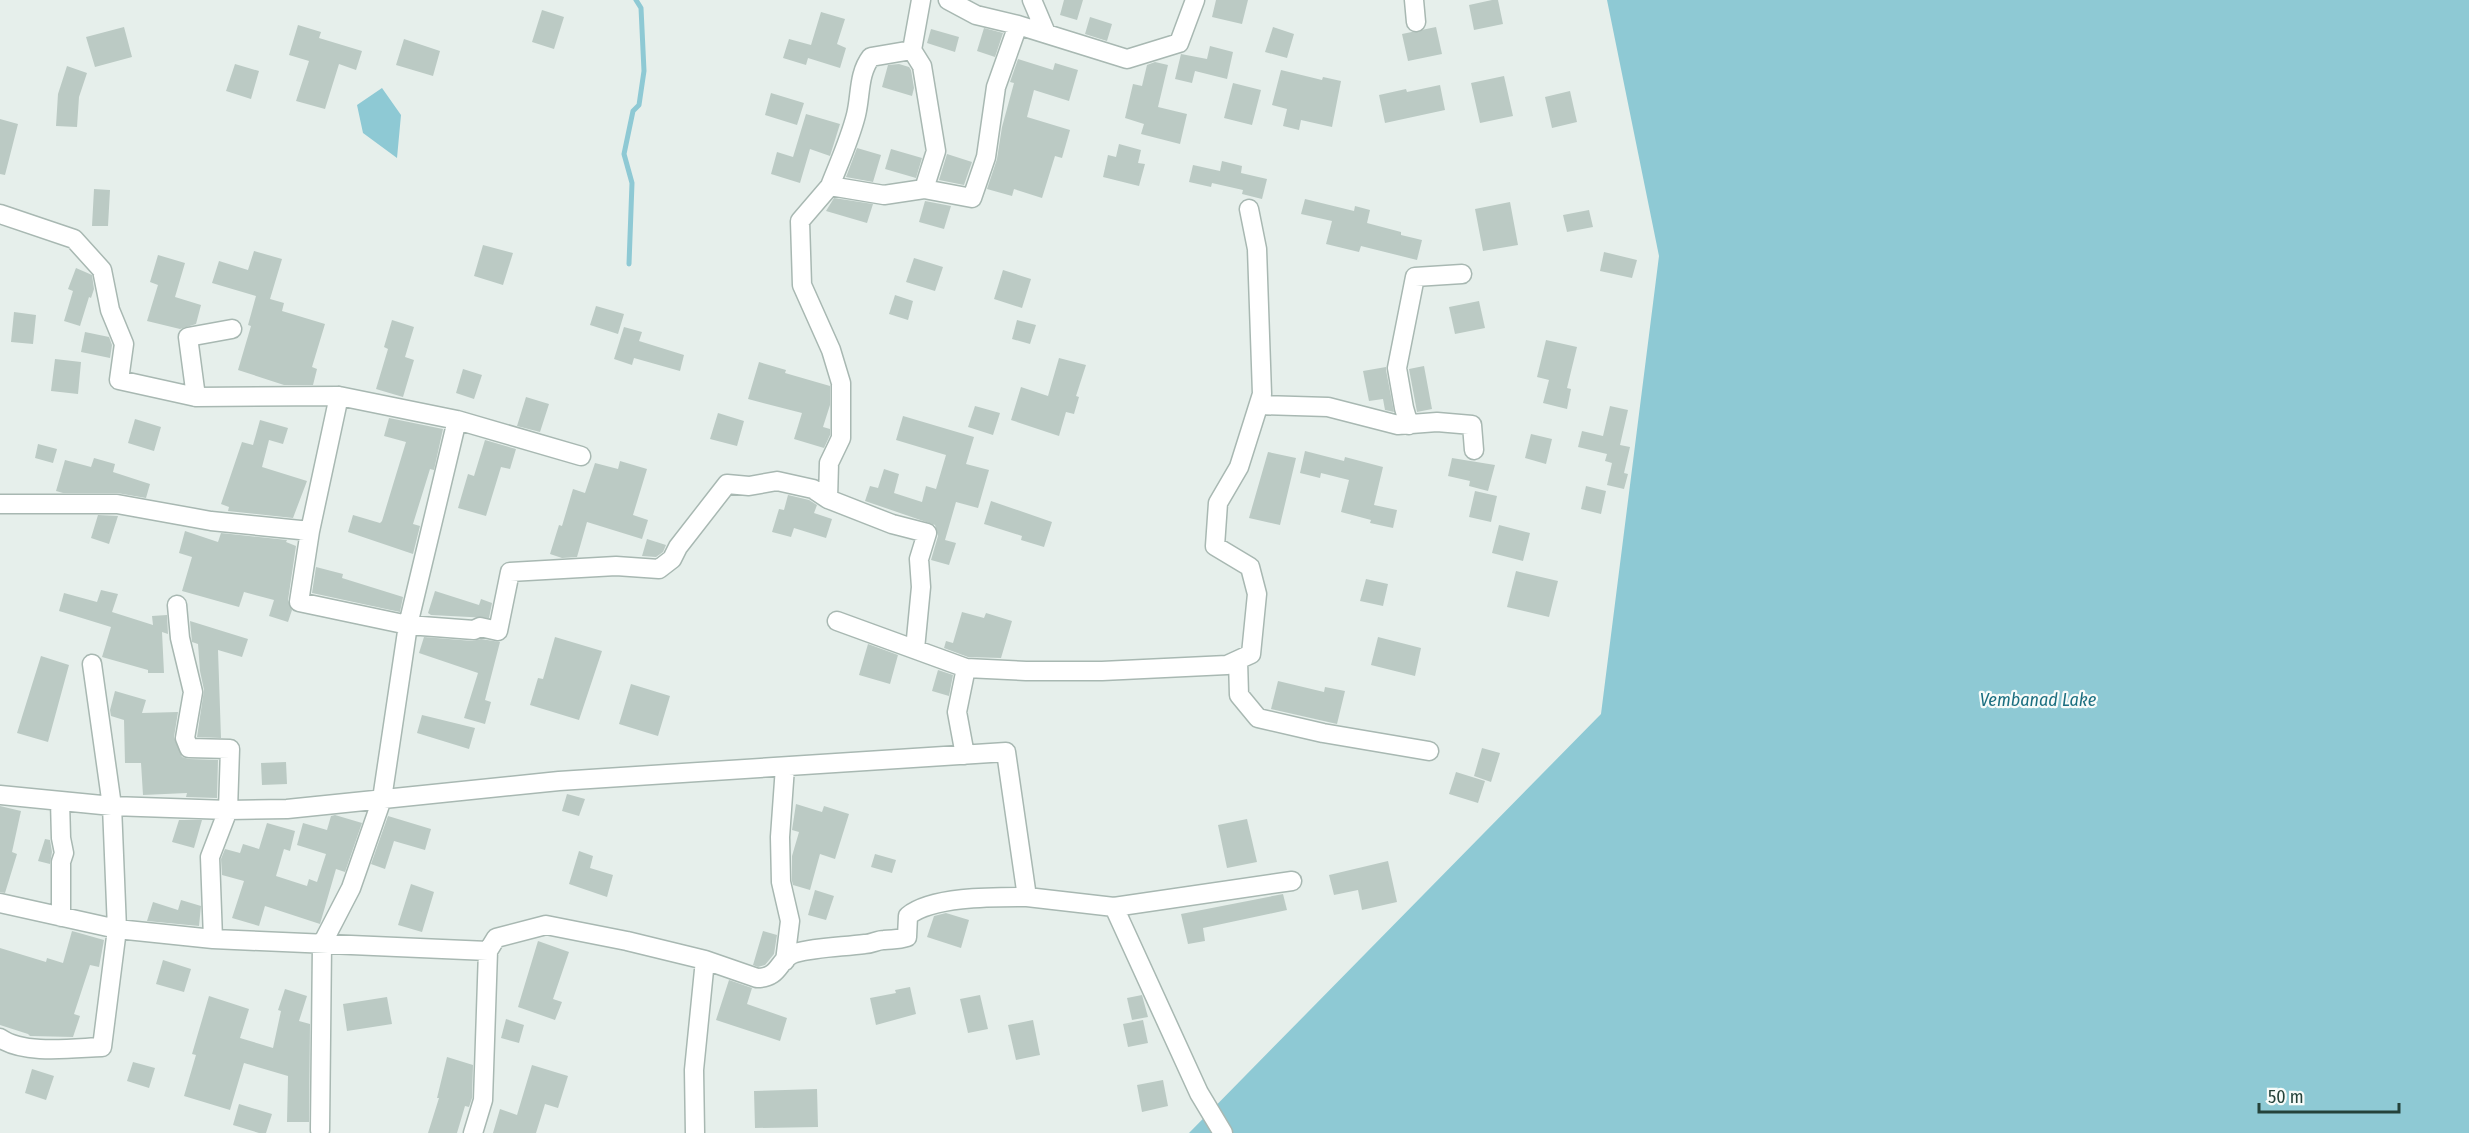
<svg xmlns="http://www.w3.org/2000/svg" width="2469" height="1133" font-family="'Fira Sans Condensed',sans-serif">
  <rect width="100%" height="100%" fill="#e6efeb"/>
  <!-- water -->
  <path fill="#8ec9d4" d="M1607 0H2469V1133H1189L1601 714 1659 256Z
    M382 88 401 115 397 158 363 133 357 105Z"/>
  <g fill="none" stroke-linecap="round" stroke-linejoin="round">
    <!-- stream -->
    <path stroke="#8ec9d4" stroke-width="5" d="M629 264 632 183 624 154 633 111 639 105 644 71 641 8 636 0"/>
  </g>
  <!-- building -->
  <path fill="#bbcac4" d="M1064 0H1083L1077 20 1060 15Z
    M1216 0H1248L1242 24 1212 17Z
    M1492 0H1498L1503 24 1474 30 1469 5Z
    M542 10 564 17 554 49 532 42Z
    M821 12 845 19 837 44 846 48 840 68 808 58 806 65 783 58 789 39 811 45Z
    M1090 17 1112 24 1107 41 1085 34Z
    M298 25 321 32 319 38 362 51 356 70 339 64 325 109 296 101 309 61 289 55Z
    M124 27 132 57 95 67 86 37Z
    M1273 27 1294 34 1287 58 1265 52Z
    M1436 27 1442 54 1408 61 1402 34Z
    M984 28 1003 33 995 57 977 51Z
    M931 29 959 37 955 52 927 43Z
    M404 39 440 51 433 76 396 65Z
    M1210 46 1233 52 1227 79 1195 71 1192 83 1175 79 1181 54 1207 59Z
    M1018 59 1053 70 1055 63 1078 70 1069 101 1034 90 1027 117 1070 130 1062 158 1055 156 1042 198 1014 189 1012 196 987 189 997 159 1002 127 1014 83 1010 82Z
    M1155 62 1168 65 1158 107 1187 114 1180 144 1141 134 1144 124 1125 118 1133 84 1142 86 1147 65Z
    M235 64 259 71 251 99 226 91Z
    M899 64 909 67 911 70 914 88 912 96 882 87 888 65Z
    M67 66 87 73 79 97 77 127 56 126 58 94Z
    M1281 70 1322 80 1323 77 1341 81 1332 127 1301 120 1299 130 1283 126 1287 109 1272 105Z
    M1504 76 1513 116 1480 123 1471 83Z
    M1233 83 1261 90 1252 125 1224 118Z
    M1440 85 1445 110 1385 123 1379 95 1406 89 1407 92Z
    M1570 91 1577 122 1552 128 1545 97Z
    M771 93 804 103 797 125 765 115Z
    M806 114 840 124 830 156 810 149 800 183 771 174 777 152 793 157Z
    M0 119 18 124 5 175 0 174Z
    M1119 144 1141 150 1138 163 1145 164 1139 186 1103 177 1108 155 1116 157Z
    M857 148 881 155 873 182 846 177Z
    M891 149 922 158 916 178 885 169Z
    M947 154 972 162 964 185 939 180Z
    M1222 161 1242 166 1241 173 1267 179 1262 199 1242 194 1243 190 1212 183 1211 187 1189 182 1193 165 1220 171Z
    M94 189 110 190 108 226H92Z
    M834 198 873 204 867 223 826 211Z
    M1305 199 1354 211 1355 206 1370 210 1367 223 1401 232V235L1422 240 1417 260 1361 246 1359 252 1326 244 1332 221 1301 214Z
    M925 201 951 206 944 229 919 222Z
    M1510 202 1518 245 1483 251 1475 209Z
    M1589 210 1593 227 1567 232 1563 215Z
    M483 245 513 253 503 285 474 276Z
    M254 251 282 259 270 299 284 303 282 311 325 324 312 367 317 369 313 385H284L238 370 251 326 248 325 256 296 212 283 219 261 248 270Z
    M1604 252 1637 260 1632 278 1600 271Z
    M158 255 185 263 175 297 201 305 196 324 180 329 147 321 158 285 150 282Z
    M914 258 943 267 935 291 906 282Z
    M76 268 92 275 94 289 91 298 89 297 80 326 64 321 73 291 68 289Z
    M1003 270 1031 279 1022 308 994 299Z
    M895 295 913 301 908 320 889 314Z
    M1479 301 1485 328 1455 334 1449 307Z
    M596 306 624 314 618 334 590 325Z
    M14 312 36 315 33 344 11 342Z
    M392 320 414 327 405 357 414 360 403 397 376 389 388 349 384 347Z
    M1017 320 1036 325 1030 344 1012 339Z
    M624 327 642 332 639 341 684 355 680 371 634 358 632 365 614 359Z
    M85 332 109 337 112 345 110 358 81 352Z
    M1546 340 1577 347 1567 388 1571 389 1567 409 1543 403 1549 380 1537 377Z
    M1059 358 1086 365 1076 396 1079 397 1074 414 1066 412 1059 436 1011 420 1021 387 1048 396Z
    M55 359 81 362 78 394 51 391Z
    M759 362 786 370 785 373 830 386V405L823 427 830 429V435L824 448 794 439 802 413 748 399Z
    M1424 366 1432 409 1417 412 1409 369Z
    M1386 367V370L1394 412 1385 410 1383 399 1369 401 1363 371Z
    M463 369 482 375 474 399 456 393Z
    M526 397 549 404 540 432 517 426Z
    M975 406 1000 413 993 435 968 427Z
    M1610 406 1628 410 1620 445 1630 447 1624 473 1628 474 1624 489 1607 485 1612 463 1605 461 1607 454 1578 447 1582 431 1603 436Z
    M718 413 744 421 737 446 710 439Z
    M903 416 974 437 966 464 989 470 978 508 956 502 945 540 956 543 949 565 931 560 938 536 935 525 865 501 870 486 878 488 884 469 899 474 894 493 922 502 926 486 936 489 946 455 896 440Z
    M389 418 443 429 434 470 430 469 413 524 420 526 413 554 348 532 353 515 380 523 382 521 406 442 384 436Z
    M135 419 161 427 154 451 128 443Z
    M260 420 288 428 283 444 269 440 262 467 307 481 293 518 228 511 229 507 221 504 242 442 253 445Z
    M1531 434 1552 439 1546 464 1525 458Z
    M485 440 516 449 510 469 501 467 486 516 458 508 468 474 474 476Z
    M38 444 57 449 53 463 35 458Z
    M1305 451 1344 461 1345 457 1383 467 1374 505 1397 510 1393 528 1370 523 1371 520 1341 512 1349 480 1321 473 1320 478 1300 473Z
    M1268 452 1296 458 1280 525 1249 518Z
    M94 458 115 464 113 472 150 484 146 498 117 493H63L56 491 65 460 91 467Z
    M1452 458 1495 465 1488 491 1469 486 1470 481 1448 476Z
    M620 461 647 469 633 515 648 520 642 539 587 522 577 557 562 558 550 554 559 525 562 526 573 489 585 493 595 463 618 469Z
    M1586 486 1606 491 1601 514 1581 509Z
    M1475 491 1497 496 1491 522 1469 517Z
    M788 495 809 500 817 505 814 513 832 519 826 538 794 528 791 537 772 532 779 509 784 510Z
    M991 501 1052 522 1044 547 1021 540 1022 536 984 524Z
    M98 515 118 516 109 544 91 538Z
    M1499 525 1530 533 1523 561 1492 553Z
    M185 531 218 542 221 533 287 540 286 542 296 546 288 600 292 610 288 622 269 616 274 600 244 592 239 607 182 591 192 557 179 553Z
    M647 539 666 545 663 552 656 557 642 556Z
    M316 567 343 574 342 578 403 597 400 612 312 593Z
    M1516 571 1558 581 1549 617 1507 607Z
    M1366 579 1388 584 1383 606 1360 601Z
    M101 590 118 594 112 612 153 625 152 616 167 615 168 634 162 632 164 673H148V670L102 657 111 627 59 611 64 593 97 602Z
    M435 591 479 605 481 599 492 603 489 618 431 615 428 613Z
    M962 612 984 618 986 613 1012 621 1001 658 968 657 944 648 946 641 953 643Z
    M190 621 248 639 242 657 218 650 221 738 197 737 204 690 200 671 198 644 192 642Z
    M424 637 473 641 481 639 500 642 485 700 491 702 485 724 464 718 478 673 419 653Z
    M555 637 602 651 579 720 530 705 538 678 543 679Z
    M1378 637 1421 648 1415 676 1371 665Z
    M868 644 898 655 890 684 859 675Z
    M41 656 69 665 48 742 17 733Z
    M938 670 953 675 949 696 932 691Z
    M1278 681 1324 692 1325 687 1345 691 1337 724 1271 709Z
    M631 684 670 696 658 736 619 724Z
    M115 691 146 700 142 713 178 712 174 737 182 757 189 759 218 760 217 798 186 797 187 793 143 795 141 763H125L124 720 111 716 110 710Z
    M422 715 475 728 469 749 417 733Z
    M1482 748 1500 753 1491 782 1474 776Z
    M286 762 287 784 262 785 261 763Z
    M1456 772 1485 781 1478 803 1449 794Z
    M567 794 585 799 579 816 562 811Z
    M796 804 822 812 824 806 849 814 835 859 820 854 810 890 793 885 792 881V856L799 832 792 830Z
    M0 806 21 811 12 852 17 854 5 893 0 892Z
    M335 815 362 823 345 872 336 869 320 924 265 906 259 926 232 918 244 881 222 875 221 859 225 849 240 853 243 844 259 849 267 823 295 831 290 851 284 849 276 876 307 886 309 879 317 882 326 854 297 845 303 823 327 830 331 816Z
    M388 816 431 829 425 850 394 841 385 869 371 864Z
    M1247 819 1257 862 1227 868 1218 825Z
    M179 820H202L194 848 172 842Z
    M45 839 50 840 52 852 50 864 38 861Z
    M579 851 593 856 590 868 613 875 607 897 569 884Z
    M875 854 896 860 892 873 871 867Z
    M1388 861 1397 902 1362 910 1358 890 1334 895 1329 875Z
    M411 884 434 892 422 932 398 925Z
    M815 890 834 896 826 920 808 915Z
    M1283 894 1287 910 1203 928 1205 941 1188 944 1181 914Z
    M181 900 201 906 199 926 147 921 153 902 178 910Z
    M946 913 969 920 961 948 927 937 934 916Z
    M72 931 104 940 99 967 90 965 74 1014 80 1016 73 1037 30 1036 28 1034 0 1025V948L46 962 47 958 63 963Z
    M763 931 777 935 774 954 765 965 758 967 753 965Z
    M538 941 569 952 553 999 562 1002 555 1020 518 1007Z
    M163 960 191 969 184 992 156 984Z
    M729 980 752 988 747 1004 787 1018 780 1041 716 1020Z
    M910 987 916 1014 876 1025 870 998 896 993 895 990Z
    M285 989 307 996 299 1021 310 1024 309 1122H287L288 1076 244 1063 230 1110 184 1096 196 1055 192 1054 209 996 249 1009 240 1038 273 1048 281 1011 278 1010Z
    M980 995 988 1029 968 1033 960 999Z
    M1142 995 1148 1017 1132 1020 1127 998Z
    M387 997 392 1024 347 1031 343 1004Z
    M506 1019 524 1025 519 1043 501 1038Z
    M1033 1020 1040 1055 1016 1060 1008 1025Z
    M1143 1020 1148 1043 1128 1047 1123 1024Z
    M447 1057 473 1065 472 1098 469 1107 465 1106 457 1133H428L439 1098H437Z
    M133 1062 155 1068 149 1088 127 1081Z
    M532 1065 568 1076 558 1108 545 1104 536 1133H493L500 1109 517 1115Z
    M32 1069 54 1076 46 1100 25 1093Z
    M1163 1080 1168 1106 1142 1112 1137 1085Z
    M817 1089 818 1127 755 1128 754 1091Z
    M239 1104 272 1114 266 1133H259L233 1125Z"/>
  <g fill="none" stroke-linecap="round" stroke-linejoin="round">
    <defs>
      <path id="minor" d="M948 0 976 15 1018 25 1127 59 1179 43 1195 0
        M1032 0 1046 33
        M1414 0 1416 22
        M830 186C839 163 850 139 856 115 861 95 858 74 871 57L912 50
        M924 189 972 198 986 157 996 87 1018 25
        M0 214 74 239 102 270 110 310 124 344 119 380 196 397 339 396 457 420 581 456
        M196 397 188 337 232 329
        M1259 405 1328 407 1398 425 1437 422 1472 425 1474 450
        M1409 425 1404 408 1397 368 1415 277 1462 274
        M828 499 829 463 841 438V383L831 350 802 285 800 221 830 186 884 195 924 189 936 151 922 66 912 50 921 0
        M0 504H117L211 521 310 531 299 602 408 625 474 630 480 627 498 631 510 572 616 566 659 569 672 559 678 547 727 484 749 486 777 481 813 489 828 499 892 524 927 533 919 559 921 587 915 649
        M310 531 339 396
        M177 605 180 638 193 692 185 738 189 748 230 749 228 810 210 857 213 939
        M837 621 966 668
        M1238 660 1239 695 1258 718 1323 733 1429 751
        M92 664 112 806 117 929 213 939 488 951
        M965 755 957 712 966 668 1026 671H1102L1227 665 1251 654 1257 594 1250 567 1215 546 1218 503 1239 467 1262 394 1257 249 1249 209
        M785 767 780 837 781 882 790 921 785 961
        M0 795 112 806 228 810 287 809 559 781 1006 752 1027 897 1114 907 1199 1093 1223 1133
        M60 801 61 838 64 853 61 862V917
        M0 903 117 929 102 1047C74 1048 24 1055 0 1038
        M1114 907 1292 881
        M320 1130 322 944 351 888 382 799 408 625 457 420
        M473 1133 483 1100 488 951 496 938 546 925 627 941 705 960 757 978C781 978 778 958 795 953 818 947 841 947 865 944 872 944 877 940 884 940 893 939 898 940 907 937L908 916C932 896 996 897 1027 897
        M695 1133 694 1070 705 960"/>
    </defs>
    <!-- minor casing -->
    <use href="#minor" stroke="#a8b8b2" stroke-width="21"/>
    <!-- minor -->
    <use href="#minor" stroke="#fff" stroke-width="18"/>
  </g>
  <g text-anchor="middle" stroke-width="4.5" stroke-linejoin="round" paint-order="stroke">
    <!-- water labels -->
    <g font-size="18" font-style="italic" fill="#1c6f80" stroke="#f7fbf9">
      <text x="2038" y="706">Vembanad Lake</text>
    </g>
  </g>
  <!-- scale -->
  <path d="M2259 1103v9h140v-9" fill="none" stroke="#24423a" stroke-width="3"/>
  <text x="2268" y="1103" font-size="18" fill="#24423a" stroke="#f7fbf9" stroke-width="4.5" paint-order="stroke">50 m</text>
</svg>
